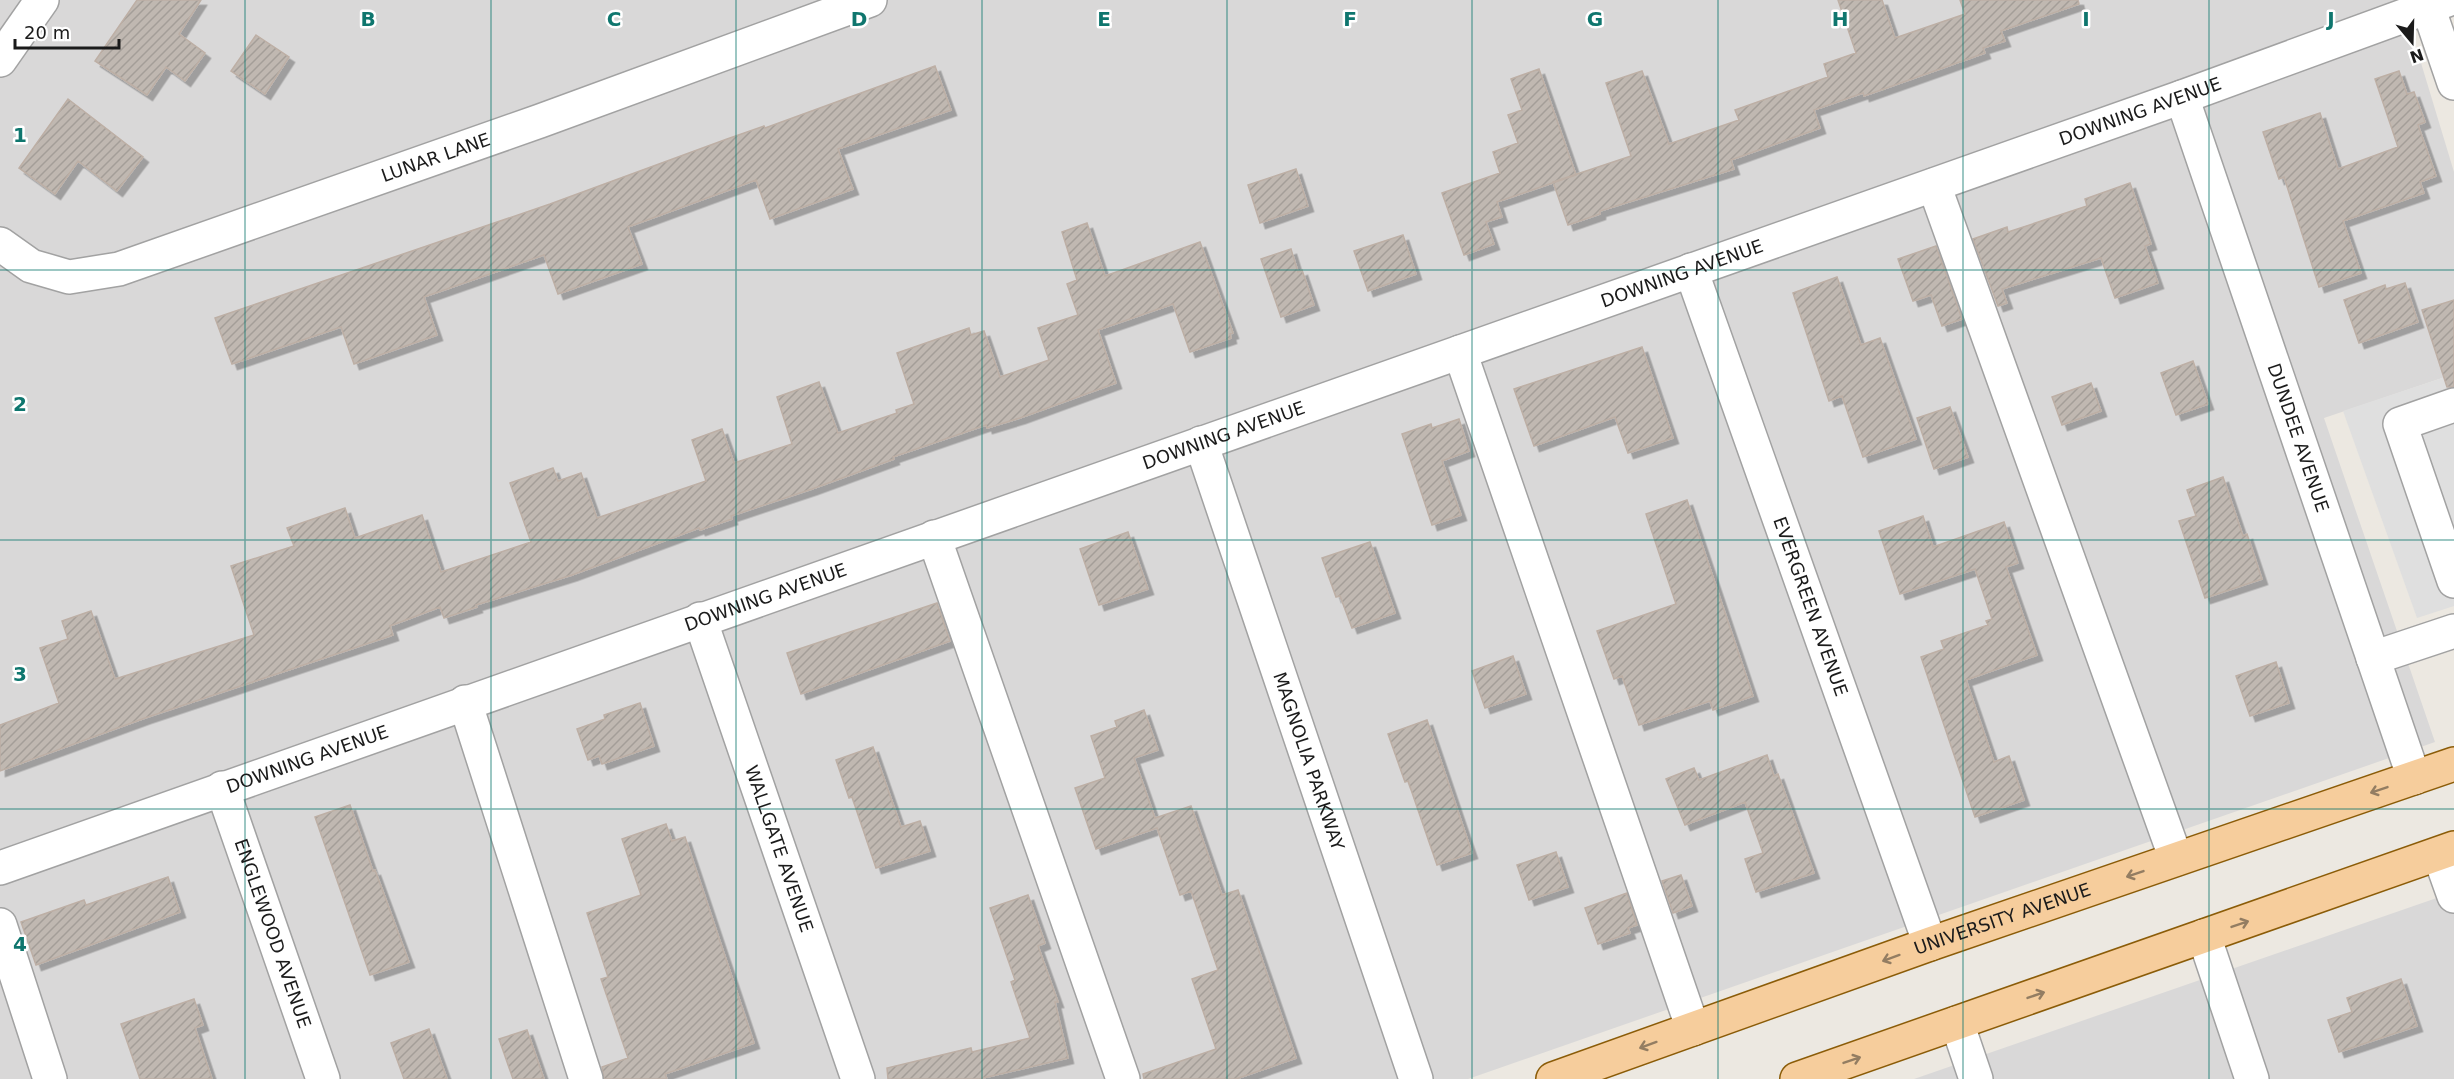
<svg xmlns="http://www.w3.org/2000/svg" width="2454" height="1079" font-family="'DejaVu Sans',sans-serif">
  <defs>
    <pattern id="building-hatch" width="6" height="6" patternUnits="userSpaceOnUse" patternTransform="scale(1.5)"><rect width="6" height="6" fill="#c0b8b1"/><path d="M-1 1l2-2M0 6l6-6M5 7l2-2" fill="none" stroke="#a49e98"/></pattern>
    <filter id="shadow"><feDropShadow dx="5.5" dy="5.5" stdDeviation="0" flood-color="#0004"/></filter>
  </defs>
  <rect width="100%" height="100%" fill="#ece8e1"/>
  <!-- residential -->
  <path fill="#d9d8d8" d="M0 0H2402L2454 172V374L2324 418 2435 742 1468 1079H0Z
    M2454 892V1079H1914Z"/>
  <!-- parking -->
  <path fill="#dfdfdf" d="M2454 374V606L2417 618 2343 411Z"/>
  <!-- building -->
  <path fill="url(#building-hatch)" stroke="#bdafa5" stroke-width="1.5" filter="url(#shadow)" d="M137 0H201L179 34 205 53 185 81 166 67 147 95 95 61Z
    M1838 0H1882L1895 38 1965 14 1960 0H2078L2079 4 2001 31 2005 41 1983 48 1985 53 1864 96 1863 93 1814 110 1820 128 1731 160 1734 169 1600 211V214L1568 225 1553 182 1631 156 1606 83 1642 71 1669 144 1739 120 1735 110 1828 77 1824 64 1856 53Z
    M256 35 289 57 265 94 231 71Z
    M935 66 951 110 838 149 853 189 770 219 756 180 628 227 642 264 558 294 544 255 424 297 437 335 354 364 341 327 232 364 215 318 550 204 727 139 764 126 765 128Z
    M1539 69 1576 175 1497 202 1502 217 1486 222 1494 244 1464 255 1442 193 1500 173 1493 152 1518 143 1508 115 1522 110 1511 79Z
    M2399 71 2407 94 2414 92 2425 122 2418 125 2436 176 2420 182 2424 193 2343 221 2361 273 2319 287 2284 177 2279 179 2263 132 2320 113 2338 169 2398 147 2375 79Z
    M68 99 143 157 117 191 78 161 55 194 19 168Z
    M1296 169 1308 206 1260 223 1248 185Z
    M2130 183 2151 244 2145 246 2158 283 2115 298 2101 258 2002 289 2007 303 1998 306 1973 239 2007 227 2008 232 2087 206 2085 199Z
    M1087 223 1105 276 1200 242 1233 333 1230 334 1231 338 1190 352 1173 304 1098 330 1116 383 1020 418 987 428 986 425 893 457 894 459 812 489 731 516 732 519 700 530 699 528 572 575 476 605 477 607 444 618 440 607 390 626 393 635 145 718 0 771V725L59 703 40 648 68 639 62 621 91 611 115 679 254 635 231 566 294 546 287 528 345 508 355 538 422 515 441 572 531 542 510 483 553 468 558 481 581 473 597 518 706 481 692 440 722 429 734 463 792 444 777 397 819 382 838 433 897 413 896 410 914 404 897 353 969 328 971 335 984 331 1000 377 1049 360 1038 328 1078 315 1067 284 1077 280 1062 232Z
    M1403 235 1416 274 1368 291 1354 251Z
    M1936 246 1962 319 1942 326 1931 295 1913 301 1898 259Z
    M1291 249 1298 272 1302 270 1314 305 1281 317 1261 259Z
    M1837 277 1861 345 1880 338 1916 439 1863 457 1842 396 1829 401 1793 293Z
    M2405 283 2418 322 2359 343 2344 300 2385 285 2386 289Z
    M2454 300V387H2447L2422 310Z
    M1642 347 1673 438 1628 453 1615 417 1534 446 1514 389Z
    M2193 361 2208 404 2176 415 2161 373Z
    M2091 383 2101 411 2062 425 2052 397Z
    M1950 407 1968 457 1934 469 1917 418Z
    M1459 419 1469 451 1442 461 1461 515 1432 525 1402 434 1431 424 1432 428Z
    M2223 477 2243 536 2247 534 2262 579 2205 598 2179 521 2196 516 2187 490Z
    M1687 500 1753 696 1713 710 1710 701 1639 725 1622 676 1614 679 1597 631 1676 604 1646 514Z
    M1923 516 1933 547 2004 522 2018 563 2006 567 2037 655 1966 680 1994 762 2009 756 2024 800 1975 817 1921 657 1944 649 1941 641 1988 625 1986 621 1992 619 1975 569 1900 594 1879 531Z
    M1128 532 1148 589 1099 605 1080 549Z
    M1370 542 1395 613 1352 628 1340 596 1336 597 1322 558Z
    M937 603 950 641 801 694 787 653Z
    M1513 656 1526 694 1485 708 1472 671Z
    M2276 662 2289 703 2250 716 2236 676Z
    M640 703 654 746 602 764 599 756 588 760 577 729 605 719 604 715Z
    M1144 710 1158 750 1134 758 1155 818 1191 806 1222 895 1238 890 1296 1058 1236 1079H1144L1143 1074 1216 1049 1192 979 1218 970 1191 891 1180 895 1157 828 1096 849 1075 788 1105 778 1091 736 1117 727 1115 721Z
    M1427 720 1472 853 1437 865 1408 781 1405 782 1388 734Z
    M873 747 901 827 920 821 930 851 876 868 852 797 849 798 836 760Z
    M1767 755 1774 776 1778 774 1814 873 1756 892 1745 859 1763 853 1745 802 1685 825 1666 779 1694 768 1699 780Z
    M350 805 373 871 375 870 409 962 370 975 315 817Z
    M666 824 672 841 685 837 754 1043 665 1074 667 1079H604L602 1067 628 1058 601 979 608 977 587 913 641 895 622 839Z
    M1556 852 1568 887 1529 900 1517 865Z
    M1681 875 1692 906 1673 913 1662 881Z
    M168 877 180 912 36 965 21 922 84 900 86 905Z
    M1627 893 1637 925 1628 928 1630 933 1598 944 1585 908Z
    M1028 895 1045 943 1038 946 1058 1002H1055L1068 1058 979 1079H888L887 1068 971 1048 972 1052 1030 1038 1011 982 1015 980 990 908Z
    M2401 979 2417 1026 2339 1052 2328 1020 2352 1012 2347 998Z
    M194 999 203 1025 195 1028 212 1079H140L121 1024Z
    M429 1029 447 1079H404L391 1043Z
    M527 1030 544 1079H513L499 1039Z"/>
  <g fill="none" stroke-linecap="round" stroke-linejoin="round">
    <defs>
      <g id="minor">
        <path d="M2428 7 2454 83"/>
        <path d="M0 60 42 0"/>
        <path id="s1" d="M2182 97 2414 778"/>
        <path d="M1934 185 2176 859"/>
        <path id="s2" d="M0 244 31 266 69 277 119 269 540 121 870 0"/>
        <path id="s3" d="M1691 270 1930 944"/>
        <path d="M1460 352 1693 1029"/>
        <path d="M2454 405 2400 424 2454 581"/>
        <path id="s4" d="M1201 443 1416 1079"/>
        <path d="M934 537 1123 1079"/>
        <path id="s5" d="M700 619 858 1079"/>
        <path d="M2373 658 2454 631"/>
        <path d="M465 702 586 1079"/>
        <path id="s6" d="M222 788 323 1079"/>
        <path d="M2439 854 2454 896"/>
        <path id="s7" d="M0 868 2182 97 2447 0"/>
        <path d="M0 925 50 1079"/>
        <path d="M2204 936 2252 1079"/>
        <path d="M1957 1023 1976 1079"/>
      </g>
      <g id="major">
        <path id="s8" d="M1553 1079 1930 944 2454 764"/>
        <path d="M1797 1079 2454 848"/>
      </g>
    </defs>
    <!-- minor casing -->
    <use href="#minor" stroke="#a2a2a2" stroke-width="36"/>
    <!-- major casing -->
    <use href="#major" stroke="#8b5c08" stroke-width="36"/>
    <!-- minor -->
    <use href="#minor" stroke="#fff" stroke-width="33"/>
    <!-- major -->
    <use href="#major" stroke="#f6cd9c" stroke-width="33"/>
  </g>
  <!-- one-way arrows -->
  <defs><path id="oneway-shaft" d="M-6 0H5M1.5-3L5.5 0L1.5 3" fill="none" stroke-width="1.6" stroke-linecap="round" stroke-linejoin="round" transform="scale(1.5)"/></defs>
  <g stroke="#937d62">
    <use href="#oneway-shaft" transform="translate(2379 790) rotate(161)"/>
    <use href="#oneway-shaft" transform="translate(2135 874) rotate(161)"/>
    <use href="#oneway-shaft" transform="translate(2240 924) rotate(-19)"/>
    <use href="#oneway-shaft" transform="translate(1891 958) rotate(160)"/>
    <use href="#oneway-shaft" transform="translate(2036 995) rotate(-19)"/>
    <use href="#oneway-shaft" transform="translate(1648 1045) rotate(160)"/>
    <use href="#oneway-shaft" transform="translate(1852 1060) rotate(-19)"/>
  </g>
  <!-- grid -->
  <path fill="none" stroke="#0f766e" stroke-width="1.5" stroke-opacity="0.55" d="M245 0V1079M491 0V1079M736 0V1079M982 0V1079M1227 0V1079M1472 0V1079M1718 0V1079M1963 0V1079M2209 0V1079M0 270H2454M0 540H2454M0 809H2454"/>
  <g text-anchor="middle" stroke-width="5" stroke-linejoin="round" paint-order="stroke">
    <!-- street labels -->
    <g font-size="18" fill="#1b1b1b" stroke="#fff">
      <text dy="6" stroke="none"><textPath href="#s7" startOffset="2270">DOWNING AVENUE</textPath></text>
      <text dy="6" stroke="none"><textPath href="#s2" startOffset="464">LUNAR LANE</textPath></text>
      <text dy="6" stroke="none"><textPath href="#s7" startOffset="1784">DOWNING AVENUE</textPath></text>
      <text dy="6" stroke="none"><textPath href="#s7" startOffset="1298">DOWNING AVENUE</textPath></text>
      <text dy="6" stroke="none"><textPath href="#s1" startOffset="360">DUNDEE AVENUE</textPath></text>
      <text dy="6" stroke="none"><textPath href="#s7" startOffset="812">DOWNING AVENUE</textPath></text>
      <text dy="6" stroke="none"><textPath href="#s3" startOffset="357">EVERGREEN AVENUE</textPath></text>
      <text dy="6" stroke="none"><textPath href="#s7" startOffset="326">DOWNING AVENUE</textPath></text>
      <text dy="6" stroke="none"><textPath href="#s4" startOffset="336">MAGNOLIA PARKWAY</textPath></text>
      <text dy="6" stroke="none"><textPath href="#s5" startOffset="243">WALLGATE AVENUE</textPath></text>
      <text dy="6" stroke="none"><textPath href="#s8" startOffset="477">UNIVERSITY AVENUE</textPath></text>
      <text dy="6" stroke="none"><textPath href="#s6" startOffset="154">ENGLEWOOD AVENUE</textPath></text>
    </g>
  </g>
  <g font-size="20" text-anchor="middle" font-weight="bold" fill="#0f766e" stroke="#fff" stroke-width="5" stroke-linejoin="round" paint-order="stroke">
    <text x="368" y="26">B</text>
    <text x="614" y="26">C</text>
    <text x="859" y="26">D</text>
    <text x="1104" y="26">E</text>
    <text x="1350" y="26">F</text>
    <text x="1595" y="26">G</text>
    <text x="1840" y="26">H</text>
    <text x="2086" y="26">I</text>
    <text x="2331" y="26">J</text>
    <text x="20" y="142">1</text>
    <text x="20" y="411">2</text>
    <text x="20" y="681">3</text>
    <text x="20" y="951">4</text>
  </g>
  <!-- north arrow -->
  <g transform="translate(2412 42) rotate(161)" stroke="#ffffff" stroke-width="4.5" paint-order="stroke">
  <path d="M0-4.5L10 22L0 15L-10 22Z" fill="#1b1b1b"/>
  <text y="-9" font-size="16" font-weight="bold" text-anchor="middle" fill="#1b1b1b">N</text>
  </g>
  <!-- scale -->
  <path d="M15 39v9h104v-9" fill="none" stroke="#1b1b1b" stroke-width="3"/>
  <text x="24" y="39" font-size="18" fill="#1b1b1b" stroke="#ffffff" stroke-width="4.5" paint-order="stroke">20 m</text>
</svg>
